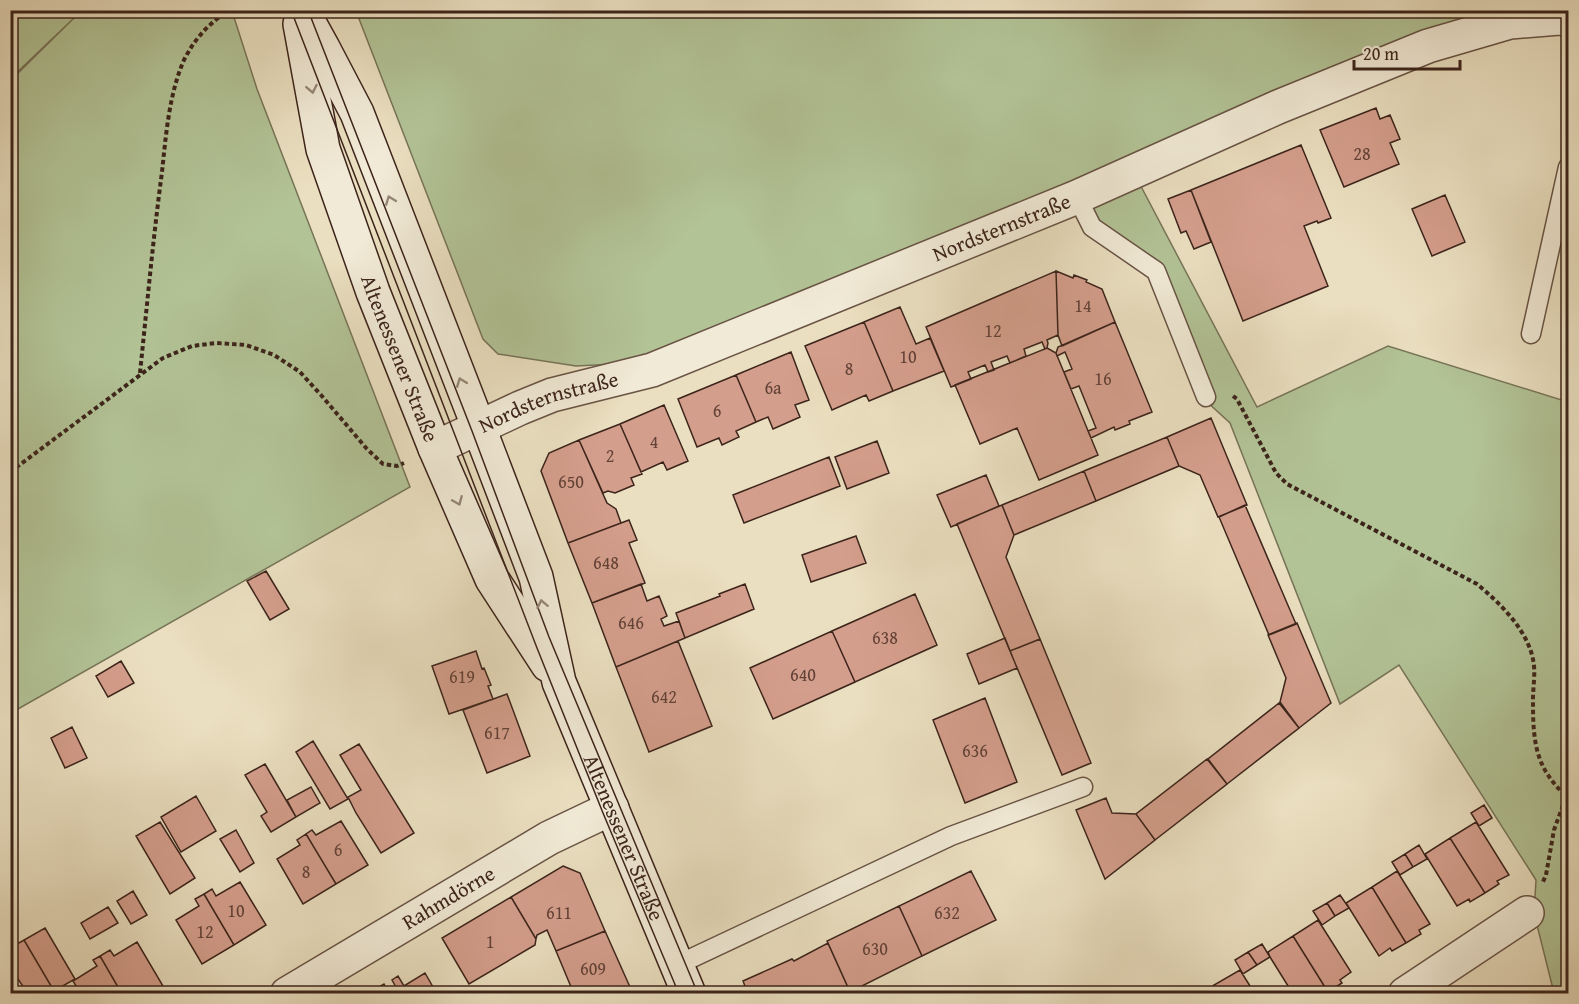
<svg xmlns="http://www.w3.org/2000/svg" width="1579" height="1004" font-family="'Gentium Book Plus',serif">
  <rect width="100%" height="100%" fill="#eadfc0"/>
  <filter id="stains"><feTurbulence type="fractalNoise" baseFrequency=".00333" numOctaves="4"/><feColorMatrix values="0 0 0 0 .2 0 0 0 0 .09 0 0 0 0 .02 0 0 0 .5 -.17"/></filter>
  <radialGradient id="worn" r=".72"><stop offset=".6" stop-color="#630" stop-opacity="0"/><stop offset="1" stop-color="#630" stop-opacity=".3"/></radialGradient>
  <!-- green -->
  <path fill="#b2c396" stroke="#777458" stroke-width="1.5" d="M11 10 232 11 257 89 410 487 11 713V80L74 18 11 78Z
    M1568 10 1557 11 653 362 576 366 498 354 483 339 356 11Z
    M1135 175 1257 407 1388 346 1568 402V993H1554L1534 913 1536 880 1399 665 1340 704 1230 423 1205 400 1159 269 1093 226 1081 198Z"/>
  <!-- building -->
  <path fill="#d49e8c" stroke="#3c241b" stroke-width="1.5" d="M1376 108 1380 119 1390 115 1400 139 1390 143 1399 164 1344 187 1320 130Z
    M1301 145 1331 218 1318 223 1317 221 1304 226 1328 286 1243 321 1191 190Z
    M1191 190 1211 242 1194 249 1186 231 1181 233 1168 199Z
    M1445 195 1465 242 1432 256 1412 209Z
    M1056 271 1073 278 1074 275 1087 280 1086 282 1102 289 1115 322 1062 346 1058 335Z
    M1056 271 1058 335 1047 340 1048 343 1047 348 1045 349 1042 342 1024 349 1026 356 1010 363 1007 356 991 362 994 370 988 372 985 365 968 372 971 379 951 387 926 327Z
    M900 307 916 344 930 338 944 371 893 391 864 322Z
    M864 322 893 391 869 401 866 395 832 410 805 346Z
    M1115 322 1152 412 1129 421 1130 424 1115 430 1114 427 1091 438 1088 431 1096 428 1079 386 1071 389 1064 372 1072 369 1065 352 1057 356 1056 353 1058 347Z
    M1047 348 1056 353 1098 455 1039 480 1017 428 980 444 955 385Z
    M791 352 809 400 795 405 800 417 773 429 768 417 756 422 736 375Z
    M736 375 756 422 736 431 739 437 722 445 719 438 697 447 678 399Z
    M664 405 688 461 667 470 663 462 641 472 620 424Z
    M1211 418 1247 505 1218 517 1200 475 1179 466 1167 437Z
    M620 424 642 474 631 478 634 485 615 493 608 491 603 493 579 440Z
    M1167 437 1179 466 1096 501 1084 471Z
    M579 440 607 503 616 509 621 523 568 543 541 471 549 453Z
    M877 441 889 473 847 489 835 457Z
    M829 457 840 486 744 523 733 495Z
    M1084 471 1096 501 1014 535 1002 505Z
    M986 475 999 506 951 527 937 495Z
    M1002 505 1014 535 1006 557 1040 639 1010 651 957 524Z
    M1245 505 1296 624 1269 635 1219 517Z
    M629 520 637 540 629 543 645 583 592 603 568 543Z
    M856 536 866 563 811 582 802 555Z
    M266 571 289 609 270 620 247 581Z
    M641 584 647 601 659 596 667 616 661 619 664 626 679 621 685 638 616 667 592 603Z
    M745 584 754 609 685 638 676 613 720 596 719 594Z
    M915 594 937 645 855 682 832 631Z
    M1297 623 1331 703 1299 728 1280 702 1286 678 1268 635Z
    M832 631 855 682 773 719 750 668Z
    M1005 638 1017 668 979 684 967 654Z
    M1040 639 1091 763 1062 775 1010 651Z
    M678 641 712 726 649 752 616 667Z
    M476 651 482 669 484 668 491 685 488 686 493 699 449 714 432 666Z
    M121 661 134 683 108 697 96 676Z
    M507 694 530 756 487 773 463 710Z
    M985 698 1017 782 965 803 933 720Z
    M1279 703 1299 728 1227 784 1208 759Z
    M72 727 87 758 65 768 51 738Z
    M313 741 348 799 330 809 296 752Z
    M359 744 414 833 381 853 356 813 348 797 361 790 340 755Z
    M1207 759 1227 784 1155 840 1136 814Z
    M10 761 17 773 10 777Z
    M265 764 296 817 271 832 261 816 267 812 245 775Z
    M311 787 320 803 296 817 287 800Z
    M196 796 216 831 181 852 161 817Z
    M1106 798 1112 813 1136 814 1155 840 1105 879 1076 810Z
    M1484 805 1492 818 1479 826 1471 813Z
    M341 821 368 865 336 884 306 834 312 830 316 835Z
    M160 822 195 878 170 894 136 836Z
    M1476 822 1509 875 1497 881 1499 884 1485 893 1450 838Z
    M236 830 254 863 240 872 220 839Z
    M306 834 336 884 303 904 277 859 300 845 297 840Z
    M1450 838 1485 893 1470 902 1469 899 1457 906 1425 854Z
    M1419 845 1427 859 1413 867 1405 854Z
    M1405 854 1413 867 1400 875 1392 862Z
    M563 866 580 873 605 931 556 951 547 930 537 935 536 939 511 897Z
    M971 871 996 920 922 956 899 906Z
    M1397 871 1430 924 1419 930 1421 934 1406 943 1372 887Z
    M240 882 266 925 234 945 204 894 212 889 216 896Z
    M1372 887 1406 943 1392 951 1390 948 1379 956 1346 903Z
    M133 891 147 915 131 924 117 901Z
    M204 894 234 945 202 964 176 920 199 906 195 899Z
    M1340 895 1349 908 1335 916 1327 903Z
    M511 897 536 939 535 945 469 984 442 938Z
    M1327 903 1335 916 1322 925 1313 911Z
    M899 906 922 956 850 992 827 941Z
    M108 907 118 923 90 939 81 923Z
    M1318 920 1351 972 1340 980 1342 983 1328 992 1293 936Z
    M45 928 75 979 54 991 24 940Z
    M605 931 630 987 629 988 631 994H574L556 951Z
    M1293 936 1328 992 1325 994H1293L1270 957 1268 952Z
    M24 940 54 991 50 994H28L10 967V948Z
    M137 942 163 986 151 994H122L100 956 110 950 114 956Z
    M828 943 851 994H748L743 981 792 959 794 961Z
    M1262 944 1270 957 1257 965 1248 952Z
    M1248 952 1257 965 1243 974 1235 960Z
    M100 956 122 994H81L73 981 97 966 93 960Z
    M1240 970 1255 994H1219L1214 985Z
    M425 973 437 994H395L394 992 397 989 392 980 398 976 404 986Z
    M384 984 389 994H381L377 988Z
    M1214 985 1219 994H1202Z"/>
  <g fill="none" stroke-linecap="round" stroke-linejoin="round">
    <defs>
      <path id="service" d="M1077 197 1092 227 1156 271 1206 397
        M1531 334 1568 167
        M677 965 951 836 1083 787"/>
      <g id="minor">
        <path id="s1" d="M435 448 520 408 552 395 652 370 1077 197 1278 107 1428 46 1510 22 1559 18 1568 19"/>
        <path id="s2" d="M287 994 549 838 612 808"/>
        <path d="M1405 994 1527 913"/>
      </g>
      <g id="secondary">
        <path id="s3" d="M302 10 323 48 357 113 479 428 536 577 559 682 689 994"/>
        <path id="s4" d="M300 24 323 149 373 292 435 448 492 579 548 665"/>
      </g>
    </defs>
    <!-- service casing -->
    <use href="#service" stroke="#685344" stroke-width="21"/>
    <!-- minor casing -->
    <use href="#minor" stroke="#685344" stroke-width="36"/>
    <!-- secondary casing -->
    <use href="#secondary" stroke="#3c241b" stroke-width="36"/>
    <!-- path -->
    <path stroke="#3c241b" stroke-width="4" stroke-dasharray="4.5 3" stroke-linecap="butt" d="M140 373C147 306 153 239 162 172 166 135 169 94 184 60 195 38 210 22 230 10
      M1233 396 1237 399 1276 473 1287 484 1477 584C1501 604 1531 633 1534 666 1535 677 1533 688 1533 699 1533 725 1533 753 1548 775 1553 783 1560 790 1566 797L1554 830 1546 875 1542 884
      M10 472 163 358 192 346 216 343 246 345 274 355 300 372 321 395 367 449 383 464 397 466 404 463"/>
    <!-- service -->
    <use href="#service" stroke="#f1ead6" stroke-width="18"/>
    <!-- minor -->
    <use href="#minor" stroke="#f1ead6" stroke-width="33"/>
    <!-- secondary -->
    <use href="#secondary" stroke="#f1ead6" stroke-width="33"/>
    <!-- tram -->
    <path stroke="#3c241b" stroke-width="1.5" d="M291 10 537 648 603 813 679 994
      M308 10 472 431 549 637 698 994"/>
  </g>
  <!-- one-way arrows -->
  <defs><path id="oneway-chevron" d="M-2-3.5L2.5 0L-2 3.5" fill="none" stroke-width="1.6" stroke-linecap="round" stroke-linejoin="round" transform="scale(1.5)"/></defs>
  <g stroke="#968778">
    <use href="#oneway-chevron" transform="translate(312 89) rotate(79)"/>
    <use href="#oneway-chevron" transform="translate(390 200) rotate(-111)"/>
    <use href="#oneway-chevron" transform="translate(461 382) rotate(-111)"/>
    <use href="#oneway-chevron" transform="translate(458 501) rotate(67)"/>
    <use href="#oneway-chevron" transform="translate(542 604) rotate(-102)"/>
  </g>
  <g text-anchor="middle" stroke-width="5" stroke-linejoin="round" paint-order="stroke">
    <!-- number labels -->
    <g font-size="18" fill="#624237">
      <text x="1362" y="160">28</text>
      <text x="1083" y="312">14</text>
      <text x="993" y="337">12</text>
      <text x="908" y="363">10</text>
      <text x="849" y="375">8</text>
      <text x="1103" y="385">16</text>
      <text x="773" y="394">6a</text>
      <text x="717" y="417">6</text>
      <text x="654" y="448">4</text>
      <text x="610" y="462">2</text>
      <text x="571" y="488">650</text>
      <text x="606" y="569">648</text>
      <text x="631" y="629">646</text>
      <text x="885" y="644">638</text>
      <text x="803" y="681">640</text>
      <text x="462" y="683">619</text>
      <text x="664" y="703">642</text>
      <text x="497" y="739">617</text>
      <text x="975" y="757">636</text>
      <text x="338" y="856">6</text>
      <text x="306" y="878">8</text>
      <text x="236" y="917">10</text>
      <text x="559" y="919">611</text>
      <text x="947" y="919">632</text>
      <text x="205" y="938">12</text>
      <text x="490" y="948">1</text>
      <text x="875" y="955">630</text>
      <text x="593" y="975">609</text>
    </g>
    <!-- street labels -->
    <g font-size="21" fill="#3c241b" stroke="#f1ead6">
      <text dy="7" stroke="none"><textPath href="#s1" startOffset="609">Nordsternstraße</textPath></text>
      <text dy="7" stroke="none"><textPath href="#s4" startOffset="350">Altenessener Straße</textPath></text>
      <text dy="7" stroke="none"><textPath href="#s1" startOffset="123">Nordsternstraße</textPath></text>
      <text dy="7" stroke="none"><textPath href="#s3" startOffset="890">Altenessener Straße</textPath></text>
      <text dy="7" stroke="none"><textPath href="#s2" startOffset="188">Rahmdörne</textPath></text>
    </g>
  </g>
  <!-- margin -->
  <rect width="1579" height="1004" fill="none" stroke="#eadfc0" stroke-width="36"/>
  <rect x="12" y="12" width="1555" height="980" fill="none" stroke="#3c241b" stroke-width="3"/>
  <rect x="18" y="18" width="1543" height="968" fill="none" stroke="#3c241b" stroke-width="1.5"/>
  <!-- scale -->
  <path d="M1354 60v9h106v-9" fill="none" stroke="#3c241b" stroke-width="3"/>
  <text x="1363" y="60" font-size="18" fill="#3c241b" stroke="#f1ead6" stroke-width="4.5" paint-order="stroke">20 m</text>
  <rect width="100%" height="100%" filter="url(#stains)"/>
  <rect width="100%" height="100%" fill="url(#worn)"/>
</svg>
